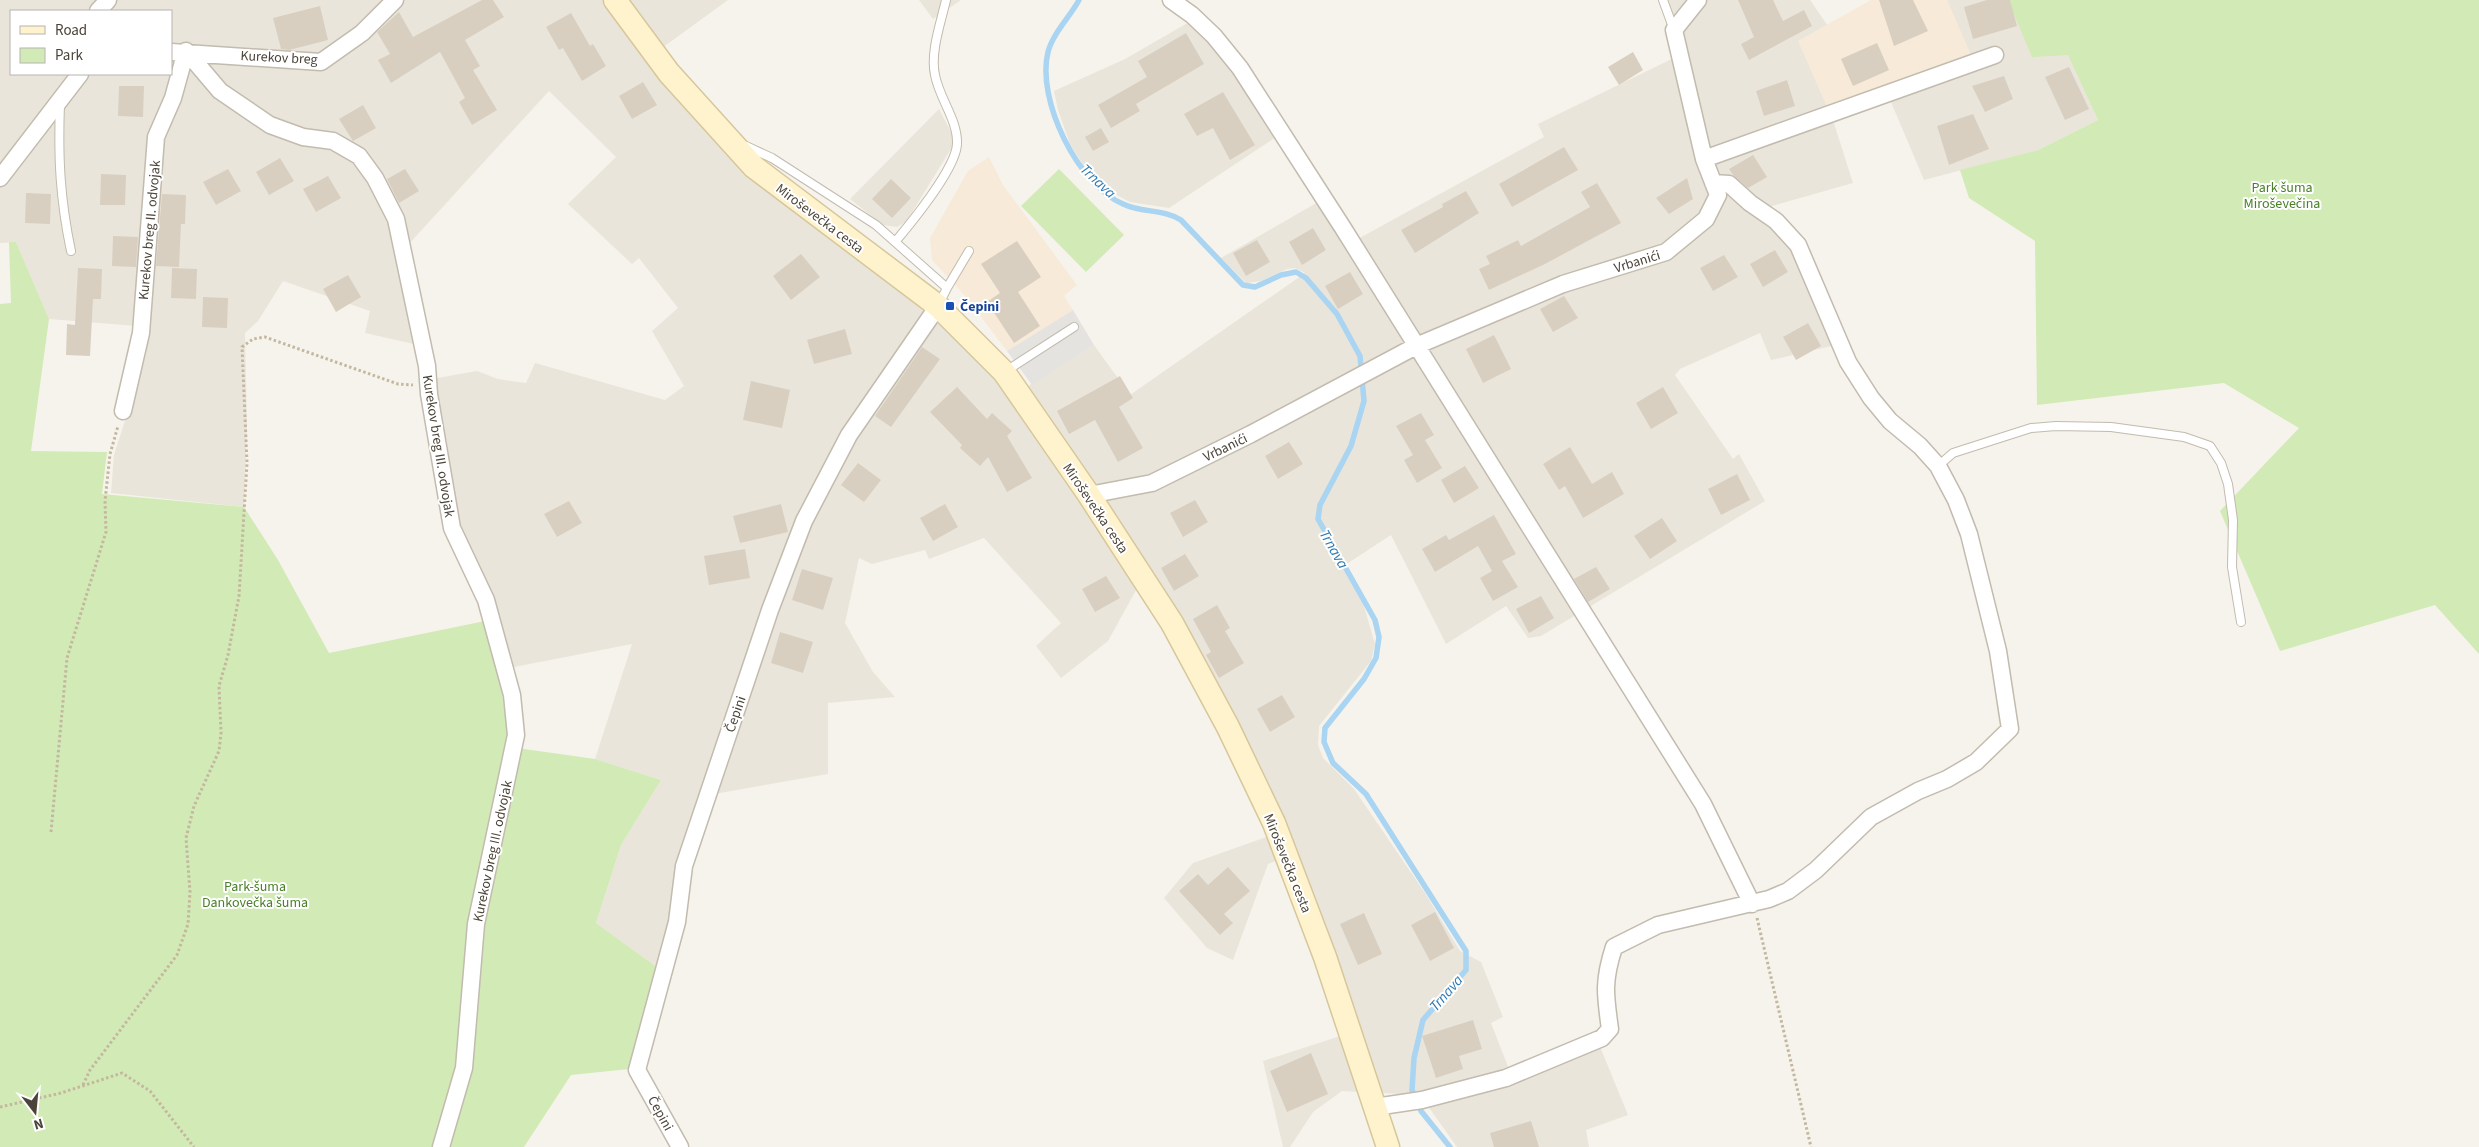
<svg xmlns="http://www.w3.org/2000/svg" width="2479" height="1147" font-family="'Source Sans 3',sans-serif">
  <rect width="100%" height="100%" fill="#f6f3ec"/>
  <!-- residential -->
  <path fill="#eae5da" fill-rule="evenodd" d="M0 0H728L651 56 822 227 972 350 1012 396 1094 345 1130 395 1305 273 1295 268 1287 269 1261 281 1246 283 1221 258 1318 202 1345 246 1544 137 1538 124 1684 53 1667 0H1810L1828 26 1799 42 1833 120 1853 183 1754 211 1799 257 1836 345 1771 360 1760 333 1680 369 1675 375 1733 459 1739 454 1765 501 1541 636 1528 638 1506 606 1446 644 1391 535 1342 567 1363 603 1375 644 1371 661 1319 726 1318 745 1323 758 1354 789 1425 893 1460 951 1481 962 1503 1017 1491 1023 1514 1082 1599 1044 1628 1115 1586 1130 1589 1147H1457L1420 1095 1342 1091 1313 1112 1290 1147H1283L1263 1061 1359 1030 1295 853 1268 864 1233 960 1207 948 1164 898 1193 863 1286 830 1146 572 1108 641 1061 678 1036 646 1061 623 984 538 929 559 925 550 872 564 859 558 845 623 873 672 895 697 828 703V774L697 797 680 865 658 968 596 923 621 845 661 780 595 759 632 644 504 669 462 546 432 379 477 371 498 379 526 383 535 363 665 400 684 386 652 331 678 308 639 258 632 264 568 204 616 157 549 91 396 258 418 345 365 333 370 311 283 281 258 321 245 333 247 425 244 507 111 493 114 455 146 355 149 327 49 319 16 242 0 243ZM11 11H171V74H11Z
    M919 0H961L933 19Z
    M1947 0H2008L2068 54 2098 120 2038 150 1924 180 1891 102 1975 70Z
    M1191 21 1208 36 1276 137 1169 208 1130 202 1109 191 1085 168 1070 144 1058 110 1054 91 1125 59Z
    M939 109 951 132 954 144 906 222 897 227 883 225 850 199Z"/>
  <!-- commercial -->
  <path fill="#f7ead8" d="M1871 0H1947L1972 57 1829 111 1798 41Z
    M989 157 1003 185 1077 285 1064 296 1073 310 1007 351 966 297 932 260 930 238 968 171Z"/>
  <!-- green -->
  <path fill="#d2eab5" d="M2008 0H2479V654L2435 605 2280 651 2220 511 2299 428 2224 383 2037 405 2035 241 1969 198 1960 170 2038 150 2098 120 2068 55 2032 57Z
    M1059 169 1124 235 1086 272 1021 206Z
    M9 242H16L49 319 31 451 107 452 102 494 244 507 278 560 329 653 485 621 499 674 510 747 595 759 661 780 621 845 596 923 658 968 629 1069 571 1075 524 1147H0V304L11 303Z"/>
  <!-- parking -->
  <path fill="#e5e3e0" d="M1073 310 1094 345 1032 385 1007 351Z"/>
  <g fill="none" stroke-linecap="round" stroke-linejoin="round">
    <!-- stream -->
    <path stroke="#a9d4f2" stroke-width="5.5" d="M1079 0C1070 17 1053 33 1048 52 1036 100 1078 185 1123 204 1142 213 1164 209 1181 220L1243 285 1255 287 1281 275 1296 272 1306 278 1337 314 1360 356 1364 401 1351 446 1320 505 1318 519 1375 620 1379 637 1376 658 1364 679 1325 728 1324 742 1333 763 1366 794 1466 951V970L1423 1020 1414 1058 1412 1090 1421 1111 1450 1147"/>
  </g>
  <!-- building -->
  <path fill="#d8cfc1" d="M482 0H493L504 17 465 40 480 66 473 70 497 110 472 125 459 102 465 98 440 52 391 83 378 60 390 54 377 32 399 12 413 37Z
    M1738 0H1773L1783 21 1804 10 1812 26 1749 60 1741 44 1754 37Z
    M1879 0H1913L1928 31 1894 46Z
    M1987 0H2010L2017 26 1973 39 1964 7Z
    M320 6 328 40 289 50 281 49 273 18Z
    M571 13 590 46 593 44 606 66 582 81 563 48 559 50 546 27Z
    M1186 33 1204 64 1136 104 1140 111 1111 128 1098 105 1147 77 1138 61Z
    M1877 43 1889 70 1853 86 1841 59Z
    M1633 52 1643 70 1619 85 1608 67Z
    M2069 67 2089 109 2065 120 2045 77Z
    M2004 76 2013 99 1985 112 1972 86Z
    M1787 80 1795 106 1764 116 1756 91Z
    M643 82 657 105 632 119 619 96Z
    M119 86H144L143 117 118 116Z
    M1223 92 1255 145 1230 160 1213 128 1197 136 1184 114Z
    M363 105 376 128 353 141 339 119Z
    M1973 114 1989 149 1949 165 1937 126Z
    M1101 128 1109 142 1093 151 1085 137Z
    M1564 147 1578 170 1512 207 1499 184Z
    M1753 155 1767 177 1748 188 1733 175 1729 169Z
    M280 158 294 181 269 195 256 172Z
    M228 169 241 191 216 205 203 182Z
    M405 169 419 191 399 203 387 179Z
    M101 174 126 175 125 205H100Z
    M328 176 341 198 316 212 303 189Z
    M1687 178 1693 199 1669 214 1656 198Z
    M891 179 911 198 892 218 872 199Z
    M1597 183 1621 223 1545 264 1489 290 1479 269 1490 264 1486 256 1518 240 1521 246 1590 207 1581 192Z
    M1466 191 1479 213 1415 253 1401 230 1443 207 1442 204Z
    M26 193 51 194 50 224 25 223Z
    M162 194 186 195 185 224H181L179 267 156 266Z
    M1313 228 1326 250 1302 265 1289 242Z
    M113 236 138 237 136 267 112 266Z
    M1257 240 1270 262 1246 276 1233 253Z
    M1017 241 1041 277 1018 292 1040 326 1014 343 987 302 1000 293 981 264Z
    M1775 250 1788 272 1763 287 1750 264Z
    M801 254 820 277 791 300 773 276Z
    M1724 255 1738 277 1713 291 1700 268Z
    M78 268 102 269 101 299H93L90 356 66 355 67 324 75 325Z
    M172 268 197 269 196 299 171 298Z
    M1350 272 1363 294 1338 309 1325 286Z
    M348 275 361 297 336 312 323 289Z
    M1564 296 1578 318 1553 332 1540 309Z
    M203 297 228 298 227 328 202 327Z
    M1808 323 1821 346 1796 360 1783 337Z
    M845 329 852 354 814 364 807 340Z
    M1494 335 1511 369 1483 383 1466 349Z
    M922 347 940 359 891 427 875 416Z
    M1120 376 1133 398 1119 407 1143 448 1118 462 1095 420 1069 434 1057 411Z
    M751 381 790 390 782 428 743 420Z
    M957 387 987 419 992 413 1012 431 1007 436 1032 478 1007 492 988 457 980 466 960 448 962 445 930 412Z
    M1663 387 1678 413 1651 429 1636 403Z
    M1421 413 1434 435 1425 440 1442 468 1417 483 1404 460 1413 455 1396 426Z
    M1289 442 1303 464 1278 479 1265 456Z
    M1570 447 1592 484 1612 472 1624 494 1583 518 1565 486 1559 490 1543 464Z
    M858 463 881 480 864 502 841 485Z
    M1465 466 1479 488 1454 503 1441 480Z
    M1737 474 1750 500 1721 515 1708 489Z
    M1195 500 1208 522 1183 537 1170 513Z
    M569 501 582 523 557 537 544 514Z
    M781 504 788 532 740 543 733 516Z
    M945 504 958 527 933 541 920 518Z
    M1494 515 1516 554 1502 561 1518 587 1493 601 1480 578 1492 571 1478 546 1435 572 1422 549 1446 535 1449 540Z
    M1662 518 1677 541 1650 559 1634 536Z
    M745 549 750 578 709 585 704 556Z
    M1185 554 1199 576 1174 591 1161 568Z
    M1596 567 1610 589 1588 602 1574 579Z
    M802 569 833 578 823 610 792 600Z
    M1106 576 1120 598 1095 612 1082 589Z
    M1541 596 1554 618 1529 633 1516 609Z
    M1217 605 1230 628 1225 631 1244 663 1219 678 1206 655 1211 652 1193 619Z
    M780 632 813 642 803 673 771 663Z
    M1282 695 1295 717 1270 732 1257 709Z
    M1228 867 1250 891 1224 914 1233 923 1220 935 1179 891 1198 874 1208 885Z
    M1435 912 1454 948 1430 961 1411 925Z
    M1364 913 1382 954 1358 965 1340 924Z
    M1473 1020 1482 1049 1459 1056 1463 1069 1436 1078 1422 1036Z
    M1311 1053 1328 1094 1287 1112 1270 1071Z
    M1531 1121 1539 1147H1494L1490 1133Z"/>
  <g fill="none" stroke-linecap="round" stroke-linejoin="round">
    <defs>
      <path id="lane" d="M1663 0 1674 30
        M60 104C58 157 60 199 71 251
        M746 146 772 158 876 225 947 288 939 304
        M895 242C911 223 956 168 957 144 958 120 939 98 935 75 930 52 941 22 946 0
        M947 288 969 251
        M1006 371 1074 327
        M1938 466 1953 453 2031 428 2056 426 2111 427 2184 437 2210 446 2221 463 2228 484 2233 520 2232 567 2241 622"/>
      <path id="street" d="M1171 0 1192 15 1214 36 1240 68 1343 228 1703 804 1752 904
        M98 11 108 0
        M186 51 220 91 270 125 303 137 333 141 359 156 375 178 396 219 427 366 429 394 452 528 486 600 512 695 516 735 476 924 464 1068 441 1147
        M171 52 321 62 362 33 395 0
        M1704 159 1995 55
        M0 178 80 74
        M123 411 141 333 156 137 173 98 186 51
        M1089 495 1152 483 1251 434 1416 346 1563 284 1666 252 1706 219 1718 195 1704 159 1674 30 1698 0
        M1375 1107 1422 1100 1506 1078 1602 1038 1610 1029C1605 994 1603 981 1614 947L1658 925 1769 899 1788 891 1816 870 1871 817 1918 791 1947 779 1976 762 2010 729 1998 651 1969 534 1956 500 1938 466 1920 446 1890 421 1871 398 1848 362 1798 245 1776 221 1750 203 1729 184 1713 183
        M680 1147 637 1070 677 922 684 866 770 610 804 521 849 435 938 306"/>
      <path id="secondary" d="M615 0 669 73 754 167 938 306 1004 372 1089 495 1172 623 1228 727 1274 823 1325 957 1388 1147"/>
    </defs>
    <!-- lane casing -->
    <use href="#lane" stroke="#c2bbae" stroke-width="10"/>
    <!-- street casing -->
    <use href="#street" stroke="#c2bbae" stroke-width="19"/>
    <!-- secondary casing -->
    <use href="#secondary" stroke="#d6c79b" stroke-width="25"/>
    <!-- path -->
    <path stroke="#c4b79f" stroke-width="3" stroke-dasharray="2.5 2.5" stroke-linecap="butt" d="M51 832 67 658 106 532 105 501 110 454 118 426
      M1757 918 1811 1147
      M83 1085 90 1070 177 955 188 924 190 892 186 838 194 806 219 751 221 733 219 686 228 655 239 596 247 463 242 347 253 339 265 337 398 384 413 385
      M0 1107 61 1093 122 1073 150 1091 194 1147"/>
    <!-- lane -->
    <use href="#lane" stroke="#fff" stroke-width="8"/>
    <!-- street -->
    <use href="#street" stroke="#fff" stroke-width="16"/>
    <!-- secondary -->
    <use href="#secondary" stroke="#fff3cd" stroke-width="22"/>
  </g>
  <!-- markers -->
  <rect fill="#1a4fb4" stroke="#fff" stroke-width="2" x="945" y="301" width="10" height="10" rx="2.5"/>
  <g text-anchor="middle" stroke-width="4" stroke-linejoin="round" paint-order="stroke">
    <!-- street labels -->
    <g font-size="14" fill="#4b4439" stroke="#fff">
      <text transform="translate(279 57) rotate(3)" y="5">Kurekov breg</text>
      <text transform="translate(820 218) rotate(37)" y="5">Miroševečka cesta</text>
      <text transform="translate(149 230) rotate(-85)" y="5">Kurekov breg II. odvojak</text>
      <text transform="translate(1637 261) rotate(-17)" y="5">Vrbanići</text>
      <text transform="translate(439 446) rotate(81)" y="5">Kurekov breg III. odvojak</text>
      <text transform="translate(1225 447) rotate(-26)" y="5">Vrbanići</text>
      <text transform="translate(1096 508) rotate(56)" y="5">Miroševečka cesta</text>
      <text transform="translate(735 714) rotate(-71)" y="5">Čepini</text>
      <text transform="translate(492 851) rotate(-78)" y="5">Kurekov breg III. odvojak</text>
      <text transform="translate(1288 863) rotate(68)" y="5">Miroševečka cesta</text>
      <text transform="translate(661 1113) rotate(61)" y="5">Čepini</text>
    </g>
    <!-- park labels -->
    <g font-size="14" fill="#4a7f2a" stroke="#fff">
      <text x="2282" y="192">Park šuma<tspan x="2282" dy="16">Miroševečina</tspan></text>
      <text x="255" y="891">Park-šuma<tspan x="255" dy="16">Dankovečka šuma</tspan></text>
    </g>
    <!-- transit labels -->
    <g font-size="14" font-weight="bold" fill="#164399" stroke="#fff" text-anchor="start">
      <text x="960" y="311">Čepini</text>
    </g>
    <!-- water labels -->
    <g font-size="15" font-style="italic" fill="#2e7ab2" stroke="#fff">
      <text transform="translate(1098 181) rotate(43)" y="5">Trnava</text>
      <text transform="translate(1334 549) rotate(60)" y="5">Trnava</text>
      <text transform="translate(1446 993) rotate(-49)" y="5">Trnava</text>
    </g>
  </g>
  <!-- legend -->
  <rect x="10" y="10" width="162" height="65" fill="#ffffff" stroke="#b7b4b0"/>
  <rect x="20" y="26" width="25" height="8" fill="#fff3cd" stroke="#b7b4b0"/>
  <text x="55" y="35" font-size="15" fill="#4b4439">Road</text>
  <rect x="20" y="48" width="25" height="15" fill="#d2eab5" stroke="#b7b4b0"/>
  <text x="55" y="60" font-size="15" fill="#4b4439">Park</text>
  <!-- north arrow -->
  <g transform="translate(35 1112) rotate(164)" stroke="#ffffff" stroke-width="4" paint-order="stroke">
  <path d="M0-4L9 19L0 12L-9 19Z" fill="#4b4439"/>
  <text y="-8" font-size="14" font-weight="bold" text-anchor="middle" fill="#4b4439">N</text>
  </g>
</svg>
